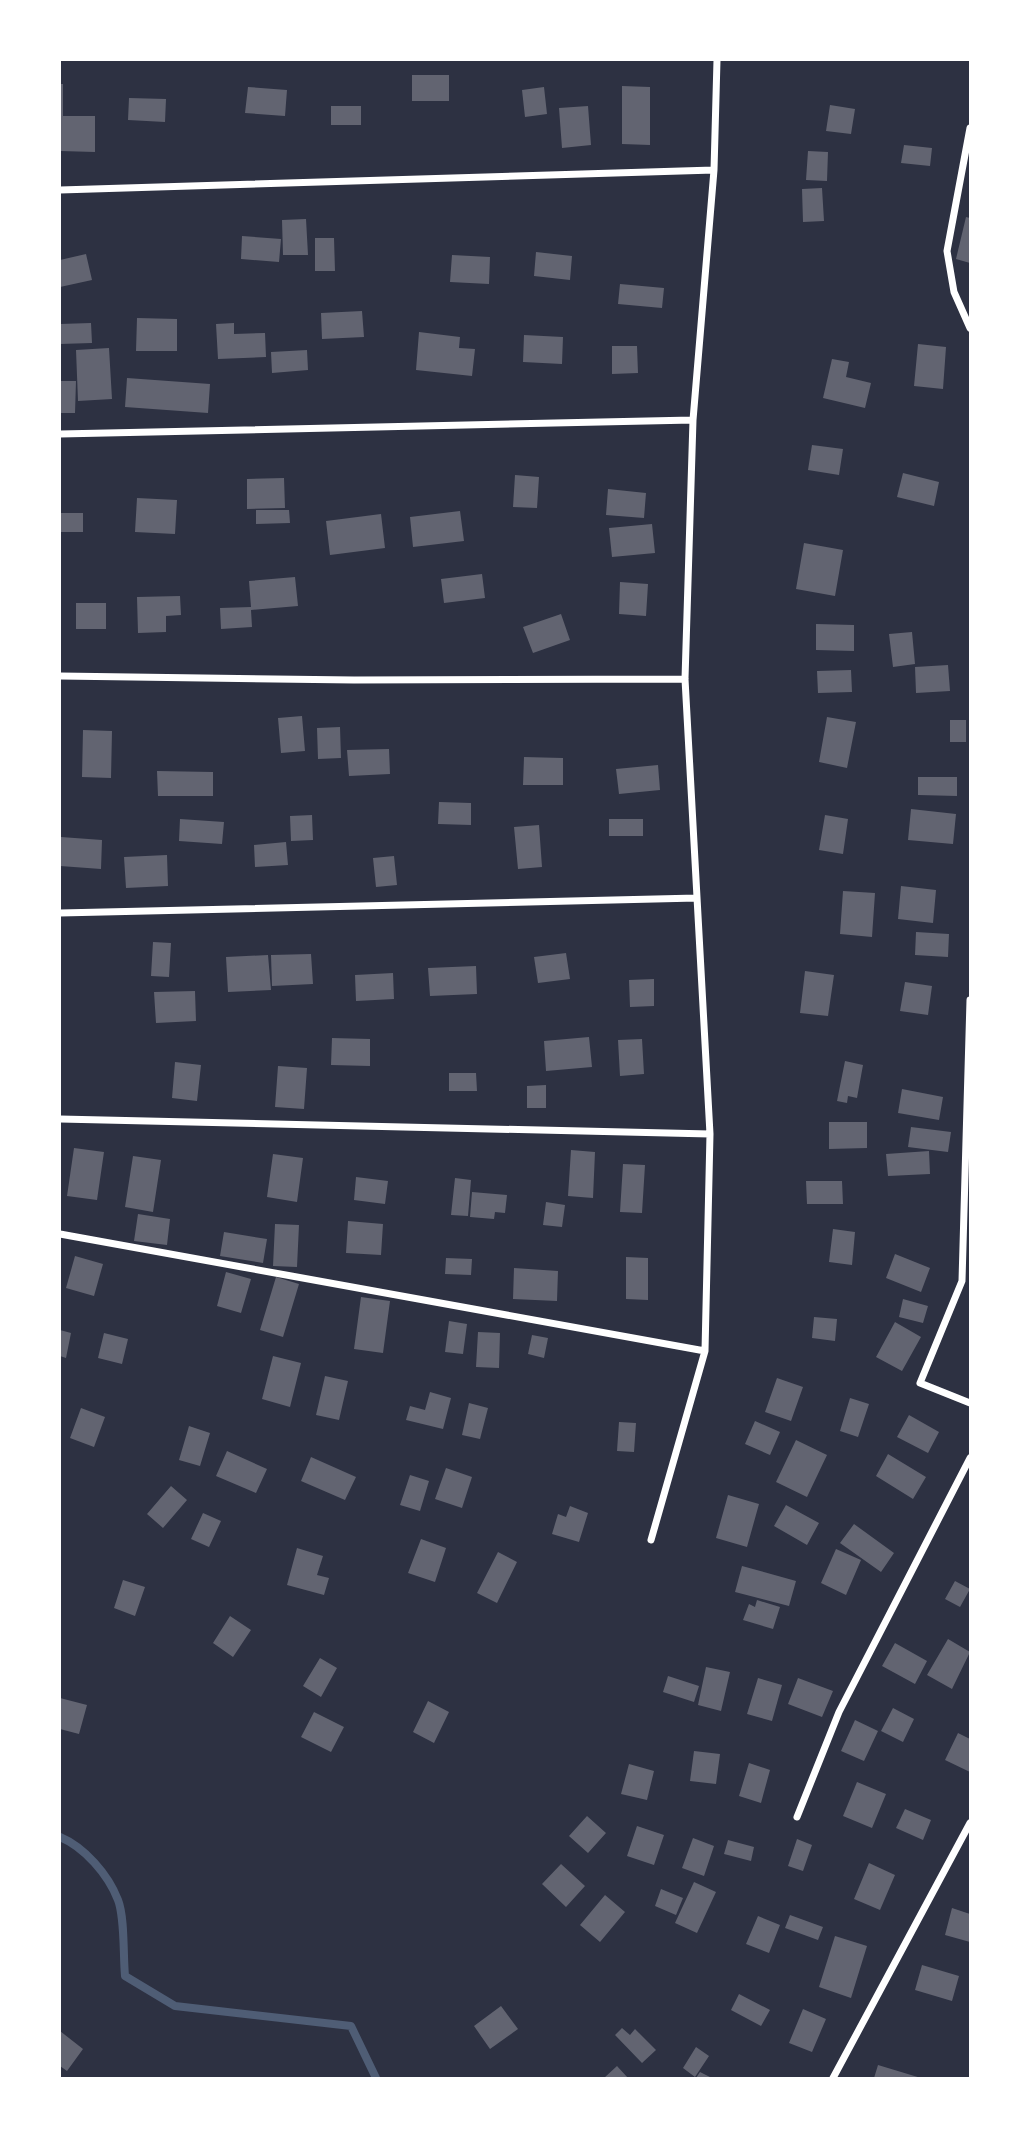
<svg xmlns="http://www.w3.org/2000/svg" width="1030" height="2138" font-family="Raleway,sans-serif">
  <rect width="100%" height="100%" fill="#2d3142"/>
  <g fill="none" stroke-linecap="round" stroke-linejoin="round">
    <!-- stream -->
    <path stroke="#4f5d75" stroke-width="8" d="M60 1837C84 1847 108 1874 118 1900 125 1918 123 1955 125 1976L175 2006 351 2026 376 2078"/>
  </g>
  <!-- building -->
  <path fill="#626471" d="M412 75H449V101H412Z
    M60 84H63V116H95V152L60 151Z
    M622 86 650 87V145L622 144Z
    M248 87 287 90 285 116 245 113Z
    M544 87 547 114 525 117 522 90Z
    M129 98 166 99 165 122 128 120Z
    M830 105 855 109 851 134 826 131Z
    M331 106H361V125H331Z
    M588 106 591 145 562 148 559 108Z
    M904 145 932 148 930 166 901 163Z
    M808 151 828 152 827 181 806 180Z
    M822 188 824 221 803 222 802 189Z
    M966 217 970 218V263L956 259Z
    M306 219 308 255H283L282 220Z
    M242 236 281 239 279 262 241 259Z
    M315 238H334L335 271H315Z
    M536 252 572 256 570 280 534 276Z
    M86 254 92 280 60 287V260Z
    M452 255 490 257 489 284 450 282Z
    M620 284 664 288 662 308 618 304Z
    M362 311 364 337 322 339 321 313Z
    M137 318 177 319V351H136Z
    M91 323 92 343 60 344V324Z
    M234 323V334L265 333 266 357 218 359 216 324Z
    M419 332 460 337 459 348 475 349 472 376 416 370Z
    M524 335 563 337 562 364 523 362Z
    M918 344 946 347 943 389 914 386Z
    M612 346H637L638 373 612 374Z
    M109 348 112 399 78 401 76 350Z
    M307 350 308 370 272 373 271 352Z
    M832 359 849 362 846 377 871 383 865 408 823 398Z
    M127 378 210 384 208 413 125 407Z
    M60 381H76L75 413H60Z
    M812 445 843 449 839 475 808 470Z
    M903 473 939 482 934 506 897 497Z
    M515 475 539 477 537 508 513 507Z
    M284 478 285 508 247 509V479Z
    M608 489 646 493 644 518 606 515Z
    M137 498 177 500 175 534 135 532Z
    M256 510H289L290 523 256 524Z
    M460 511 464 541 413 547 410 517Z
    M60 513H83V532H60Z
    M381 514 385 548 330 555 326 521Z
    M652 524 655 553 612 557 609 528Z
    M804 543 843 550 835 596 796 589Z
    M482 574 485 598 444 603 441 579Z
    M295 577 298 606 251 610 252 627 221 629 220 608 251 607 249 581Z
    M620 582 648 584 646 616 619 614Z
    M180 596 181 615 166 616V632L138 633 137 597Z
    M76 603H106V629H76Z
    M561 614 570 640 533 653 523 627Z
    M816 624 854 625V651L816 650Z
    M912 632 915 664 893 667 889 634Z
    M948 665 950 691 916 693 915 667Z
    M851 670 852 692 818 693 817 671Z
    M302 716 305 751 281 753 278 718Z
    M827 717 856 722 847 768 819 762Z
    M950 720H966V742H950Z
    M340 727 341 758 318 759 317 728Z
    M83 730 112 731 111 778 82 777Z
    M389 749 390 774 349 776 347 750Z
    M524 757 563 758V785H523Z
    M658 765 660 790 619 794 616 769Z
    M157 771 213 772V796H158Z
    M918 777H957V796L918 795Z
    M439 802 471 803V825L438 824Z
    M911 809 956 814 953 844 908 840Z
    M312 815 313 840 291 841 290 816Z
    M825 815 848 819 843 854 819 850Z
    M180 819 224 822 222 844 179 841Z
    M609 819H643V836H609Z
    M539 825 542 867 518 869 514 827Z
    M61 837 102 840 101 869 60 866Z
    M286 842 288 865 255 867 254 845Z
    M167 855 168 886 126 888 124 857Z
    M394 856 397 885 376 887 373 858Z
    M901 886 936 890 933 923 898 919Z
    M843 891 875 893 872 937 840 934Z
    M916 932 949 934 948 957 915 955Z
    M153 942 171 943 169 977 151 976Z
    M566 953 570 979 538 983 534 957Z
    M311 954 313 984 272 986 271 955Z
    M268 955 271 990 228 992 226 957Z
    M476 966 477 994 430 996 428 968Z
    M805 971 834 975 828 1016 800 1013Z
    M393 973 394 999 356 1001 355 975Z
    M654 979V1006L630 1007 629 980Z
    M905 982 932 986 928 1015 900 1011Z
    M195 991 196 1021 156 1023 154 992Z
    M589 1037 592 1067 546 1071 544 1041Z
    M332 1038 370 1039V1066L331 1065Z
    M642 1039 644 1074 620 1076 618 1040Z
    M845 1061 863 1065 857 1098 848 1096 847 1103 837 1101Z
    M175 1062 201 1065 197 1101 172 1098Z
    M278 1066 307 1068 304 1109 275 1107Z
    M449 1073H476L477 1091H449Z
    M546 1085V1108H527V1086Z
    M902 1089 943 1097 939 1120 898 1113Z
    M829 1122H867V1148L829 1149Z
    M911 1127 951 1132 948 1152 908 1147Z
    M74 1148 104 1152 97 1200 67 1196Z
    M571 1150 595 1152 593 1198 568 1196Z
    M929 1151 930 1174 888 1176 886 1154Z
    M273 1154 303 1158 297 1202 267 1197Z
    M133 1156 161 1160 153 1212 125 1207Z
    M623 1164 645 1165 642 1213 620 1212Z
    M356 1177 388 1181 385 1204 354 1200Z
    M455 1178 471 1180 468 1216 451 1215Z
    M806 1181H842L843 1204H807Z
    M472 1192 507 1195 505 1213 495 1212 494 1219 470 1217Z
    M546 1202 565 1205 562 1227 543 1225Z
    M138 1214 170 1219 167 1245 134 1241Z
    M348 1221 383 1224 381 1255 346 1253Z
    M275 1224 299 1225 297 1267 273 1266Z
    M833 1229 855 1232 852 1265 829 1262Z
    M224 1232 267 1239 263 1263 220 1256Z
    M895 1254 930 1268 921 1292 886 1278Z
    M75 1256 103 1264 94 1296 66 1288Z
    M626 1257 648 1258V1300L626 1299Z
    M446 1258 472 1259 471 1275 445 1274Z
    M514 1268 558 1271 557 1301 513 1299Z
    M226 1272 251 1279 241 1313 217 1306Z
    M276 1277 299 1284 283 1337 260 1330Z
    M361 1297 390 1301 383 1353 354 1349Z
    M903 1299 928 1306 923 1323 899 1317Z
    M814 1317 837 1319 835 1341 812 1338Z
    M449 1321 467 1324 463 1354 445 1352Z
    M895 1322 921 1337 902 1371 876 1357Z
    M60 1330 71 1333 66 1358 60 1356Z
    M478 1332 500 1333 499 1368 476 1367Z
    M104 1333 128 1339 122 1364 98 1358Z
    M532 1335 548 1338 544 1358 528 1354Z
    M273 1356 301 1363 290 1407 262 1399Z
    M325 1376 348 1381 339 1420 316 1415Z
    M777 1378 803 1387 791 1421 765 1412Z
    M430 1392 451 1398 443 1429 406 1420 410 1406 425 1410Z
    M850 1398 869 1404 858 1437 840 1431Z
    M469 1403 488 1408 480 1439 462 1435Z
    M81 1408 105 1417 94 1447 70 1438Z
    M909 1415 939 1432 928 1453 897 1437Z
    M755 1421 780 1432 770 1455 745 1444Z
    M619 1422 636 1423 634 1452 617 1451Z
    M189 1426 210 1433 200 1466 179 1460Z
    M796 1440 827 1455 807 1497 776 1482Z
    M227 1451 267 1469 256 1493 216 1476Z
    M888 1454 926 1477 913 1499 876 1476Z
    M311 1457 356 1477 345 1500 301 1481Z
    M446 1468 472 1477 462 1508 435 1499Z
    M410 1475 429 1481 420 1511 400 1505Z
    M171 1486 187 1500 163 1528 147 1514Z
    M728 1495 759 1504 747 1547 716 1538Z
    M786 1505 819 1523 807 1545 774 1526Z
    M570 1506 588 1513 579 1542 552 1534 558 1514 566 1517Z
    M203 1513 221 1521 209 1547 191 1539Z
    M854 1524 894 1553 881 1572 840 1543Z
    M421 1539 446 1548 435 1582 408 1573Z
    M297 1548 323 1556 317 1575 329 1578 324 1595 287 1585Z
    M836 1549 861 1560 846 1595 821 1583Z
    M498 1552 517 1562 497 1603 477 1593Z
    M742 1566 796 1581 789 1606 735 1592Z
    M123 1580 145 1587 135 1616 114 1608Z
    M955 1581 970 1589 960 1607 945 1599Z
    M757 1600 780 1607 773 1629 743 1620 749 1604 755 1607Z
    M230 1616 251 1630 233 1657 213 1643Z
    M948 1639 970 1652 952 1689 927 1675Z
    M895 1643 927 1661 915 1684 882 1666Z
    M320 1658 337 1668 321 1697 303 1686Z
    M706 1667 730 1672 721 1711 698 1705Z
    M668 1676 699 1686 694 1702 663 1692Z
    M758 1678 782 1685 772 1721 747 1714Z
    M798 1678 833 1691 822 1717 788 1704Z
    M60 1698 87 1705 79 1734 60 1729Z
    M428 1701 449 1712 434 1743 413 1732Z
    M893 1708 914 1719 903 1742 881 1731Z
    M314 1712 344 1727 331 1752 301 1737Z
    M855 1720 878 1731 864 1761 841 1751Z
    M958 1733 970 1739V1772L945 1760Z
    M694 1751 720 1754 716 1784 690 1781Z
    M749 1763 770 1770 761 1803 739 1796Z
    M629 1764 654 1771 647 1800 621 1794Z
    M857 1782 886 1794 872 1828 843 1816Z
    M905 1809 931 1820 923 1840 896 1828Z
    M587 1816 606 1833 588 1853 569 1836Z
    M637 1826 664 1835 654 1865 627 1856Z
    M693 1838 714 1846 704 1876 682 1868Z
    M797 1839 812 1845 803 1871 788 1866Z
    M728 1840 754 1847 751 1861 724 1854Z
    M869 1863 895 1875 880 1910 854 1899Z
    M561 1864 585 1886 566 1907 542 1884Z
    M694 1882 716 1892 697 1933 675 1923Z
    M661 1889 683 1898 676 1915 655 1906Z
    M605 1895 625 1912 600 1942 580 1925Z
    M952 1908 970 1914V1942L945 1935Z
    M790 1915 823 1927 818 1940 785 1928Z
    M758 1916 780 1925 769 1953 746 1944Z
    M835 1936 867 1946 851 1998 819 1987Z
    M922 1965 959 1976 952 2001 915 1990Z
    M739 1994 770 2010 761 2026 731 2010Z
    M501 2006 518 2029 490 2049 474 2026Z
    M803 2009 826 2019 812 2052 789 2043Z
    M622 2028 630 2035 635 2029 656 2050 642 2063 615 2035Z
    M60 2031 83 2049 67 2071 60 2066Z
    M696 2047 709 2056 695 2077 683 2068Z
    M878 2065 921 2078H874Z
    M617 2066 628 2078H604Z
    M700 2072 712 2078H696Z"/>
  <g fill="none" stroke-linecap="round" stroke-linejoin="round">
    <!-- minor -->
    <path stroke="#fff" stroke-width="7" d="M970 128 947 251 954 292 970 328
      M60 190 714 170
      M60 434 693 420
      M60 676 354 680 685 679
      M60 913 697 898
      M970 1000 962 1281 920 1383 970 1403
      M60 1119 710 1134
      M60 1234 705 1351
      M651 1540 705 1351 710 1134 685 679 693 420 714 170 717 60
      M797 1817 839 1712 970 1458
      M833 2078 970 1823"/>
  </g>
  <!-- border -->
  <rect width="1030" height="2138" fill="none" stroke="#ffffff" stroke-width="122"/>
</svg>
